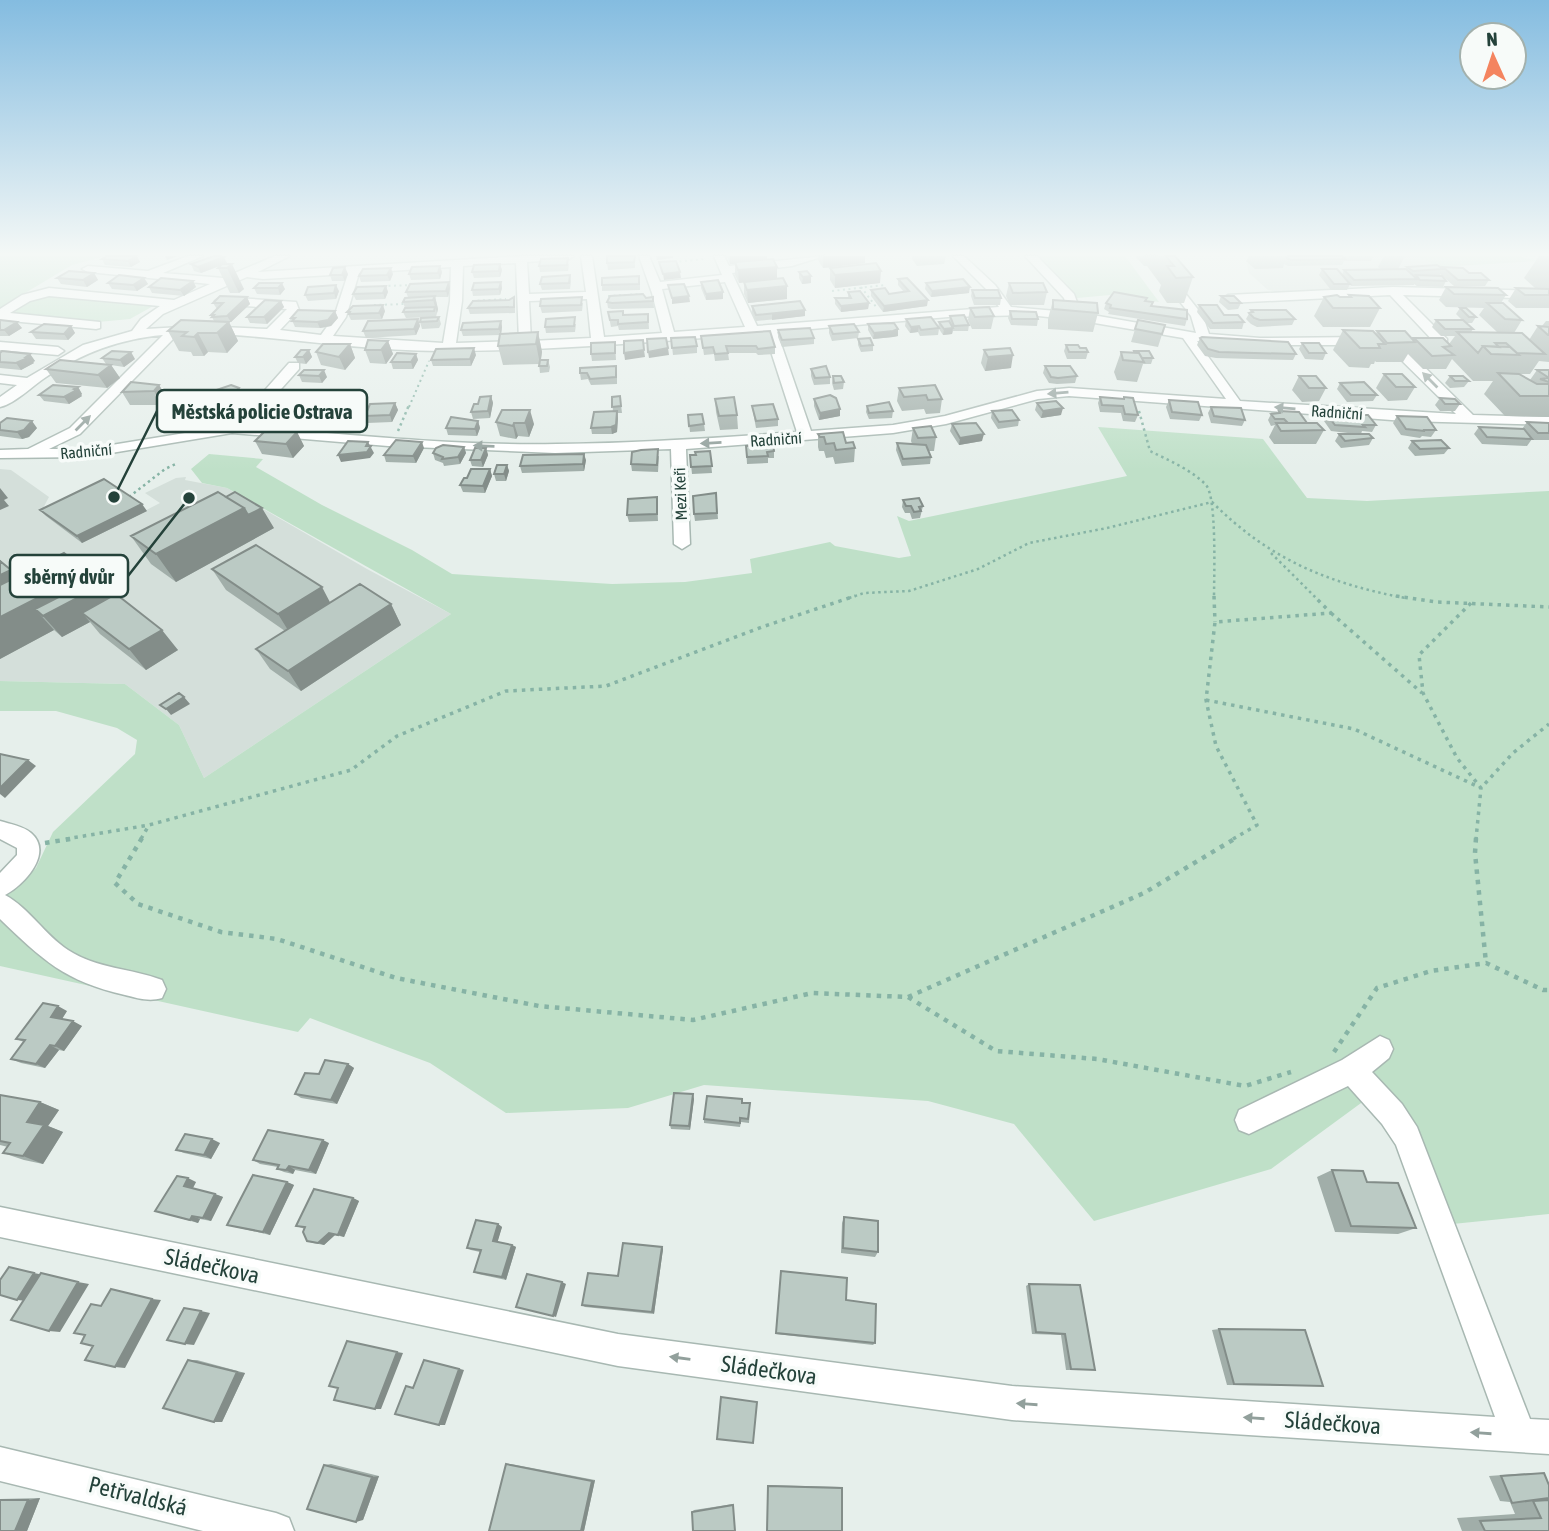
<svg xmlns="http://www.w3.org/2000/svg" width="1549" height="1531" font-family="'Asap Condensed',sans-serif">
  <rect width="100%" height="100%" fill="#e6efeb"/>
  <!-- built -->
  <path fill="#d4dfda" d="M1271 256H1415L1440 267 1340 274 1351 286 1347 290 1287 294 1268 290 1249 273 1246 261 1273 260Z
    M0 469 11 470 49 497 41 512 82 543 160 503 145 493 176 478 186 477 185 480 227 488 367 569 451 614 204 778 179 725 125 684 0 681Z"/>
  <!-- green -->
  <path fill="#bfe0c8" d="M0 256H106L72 265 0 308Z
    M1037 256H1125L1159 302 1110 295 1077 298Z
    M1415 256H1518L1537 261 1440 267Z
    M40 295 155 305 130 319 98 322 7 314Z
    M1098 427 1263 439 1307 498 1367 501 1549 491V1214L1443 1225 1372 1095 1271 1169 1094 1221 1014 1124 928 1101 704 1085 628 1108 506 1113 430 1063 310 1018 298 1032 0 966V901L36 868 53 832 135 754 137 740 117 728 56 711H0V681L125 684 179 725 204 778 451 614 227 488 202 483 191 469 209 454 263 459 256 467 322 505 412 550 452 574 612 584 685 582 752 573 750 559 830 542 835 546 899 558 911 556 897 516 909 521 1127 476Z"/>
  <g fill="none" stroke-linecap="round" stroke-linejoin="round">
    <defs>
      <path id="minor" d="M188 256H203L163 273 223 278 275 256H290L258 272 523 256H574L569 259 527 262 529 294 586 292 581 256H592L604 337 662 333 652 293 639 256H649L660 282 722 275 714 256H724L729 266 824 256 792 266 732 273 757 326 999 307 987 290 953 256H964L995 285 1011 307 1068 312 1064 298 1025 256H1037L1074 294 1081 313 1196 333 1191 316 1145 256H1156L1203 316 1209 334 1260 338 1365 337 1371 341 1365 345H1260L1197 341 1240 401 1456 414 1386 345V339H1396L1473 415 1549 417V425L1405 421 1069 396 1038 399 946 424 893 433 686 449 690 544 682 549 674 544 671 449 555 453 388 446 232 433 87 457 0 458V450L28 449 70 428 163 335C119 339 82 353 46 377 32 386 16 403 0 407V397L17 385 0 383V375L27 378 83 345 132 331 141 319 160 306 49 296 30 301 10 313 100 322V328L96 329 0 320V309L22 295 49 288 174 300 210 284 88 272 82 269 88 266 148 271ZM516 263 519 341 456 343 462 301 463 266ZM451 267 450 301 443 343 333 336 346 317 359 273ZM348 274 334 317 321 335 280 330 299 310 296 302 221 297 215 301 217 304 287 309 267 329 199 326 146 329 163 314 247 277 263 279ZM725 282 745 327 674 332 662 289ZM587 299 591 338 531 341 529 301ZM1029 315 1077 320 1183 338 1226 399 1069 388 1037 391 945 416 893 425 811 431 777 332 948 317ZM199 333C281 336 359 351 442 351 549 351 658 342 765 333L797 432C717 438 637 443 557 444 455 446 351 435 248 426L299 369V363H289L234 425 87 449H49L80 434 178 334Z
        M1393 287 1549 291V299L1403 295 1447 339V345H1437L1390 295 1228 303 1222 299 1228 295Z
        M0 342 58 347 64 351 58 355 0 350Z
        M0 821C10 824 23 826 31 833 54 853 24 885 5 895 29 908 45 935 68 950 97 969 131 968 162 980L166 989 162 998C149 1002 137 998 125 995 64 981 43 960 0 919V873L17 855V848L0 839Z
        M1380 1036 1389 1040 1393 1049 1389 1058 1372 1072 1402 1104 1417 1127 1530 1419 1549 1420V1454L1012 1420 618 1366 0 1237V1207L618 1334 1012 1386 1495 1417 1396 1145 1382 1124 1348 1086 1249 1134 1239 1130 1235 1120 1239 1110 1342 1060Z
        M0 1447 276 1513 289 1518 294 1531H203L0 1481Z"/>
    </defs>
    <!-- minor casing -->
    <use href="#minor" stroke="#a8b8b2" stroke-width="3"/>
    <!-- path-far3 -->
    <path stroke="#86b3a5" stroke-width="2" stroke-dasharray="2 3.5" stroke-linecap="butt" d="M674 262 705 259
      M383 286 414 285
      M861 287 877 308
      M832 291 885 285
      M608 296 642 294
      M472 301 506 299
      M374 305 405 304
      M409 407 429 361"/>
    <!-- path-far2 -->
    <path stroke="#86b3a5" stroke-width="2.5" stroke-dasharray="2.5 3.5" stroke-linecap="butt" d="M1139 411 1150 451C1168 460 1192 470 1206 485 1217 497 1214 577 1214 598
      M398 431 409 405
      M129 497 165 469 178 463
      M1271 553 1316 598
      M849 598 864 593 909 591 978 569 1029 543 1107 528 1212 502C1269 559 1327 583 1405 598"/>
    <!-- path-far1 -->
    <path stroke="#86b3a5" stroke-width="3.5" stroke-dasharray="3.5 5" stroke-linecap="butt" d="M1214 596 1215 622
      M1396 596 1437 602 1549 607
      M1471 603 1419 655 1423 693 1457 758 1481 788 1513 753 1549 724
      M1331 613 1422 693
      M1206 700 1354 729 1481 788 1476 839
      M66 839 149 825 351 770 397 736 506 691 606 686 762 627 855 596
      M141 839 149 825
      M1233 839 1257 825 1216 746 1206 700 1215 622 1331 613 1314 596"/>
    <!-- path -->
    <path stroke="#86b3a5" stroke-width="4.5" stroke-dasharray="4.5 6" stroke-linecap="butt" d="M142 838 115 883 138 904 221 932 277 939 396 978 539 1006 693 1020 812 993 908 997 996 1051 1097 1059 1245 1086 1291 1072
      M1476 838 1475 853 1486 963
      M45 843 76 838
      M908 997 1144 893 1236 838
      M1334 1052 1377 988 1431 971 1486 963 1543 990H1549"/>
    <!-- minor -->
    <use href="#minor" fill="#fff" fill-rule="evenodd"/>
  </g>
  <!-- wall -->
  <path fill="#a1aea9" d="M137 256 140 262 131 267 105 265 102 259Z
    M635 256V268L608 270 607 263Z
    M727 256H767V259L787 299 748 303 744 294V282L739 283 735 275V264H730Z
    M818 256H865V263L823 268 818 260Z
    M913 256H946L944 264 917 266 912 259Z
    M1135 256H1175L1193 277 1184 303H1167L1159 291 1161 285 1147 266H1144Z
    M1249 256H1373L1371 261H1344L1342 265 1288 266 1284 264 1283 268 1255 269 1246 261Z
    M1384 256H1405L1398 269H1406L1407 267 1442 269 1443 267 1469 273 1489 280 1485 286H1454L1440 274V275L1446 281 1443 287 1417 286 1414 284V285L1351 286 1350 284 1347 290H1331L1319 275 1322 269 1342 275 1344 270 1381 269 1378 267Z
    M1539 256H1549V288H1535L1524 278Z
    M227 263 225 264 244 289 239 293H230L218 268 220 266 201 273 194 271 191 264Z
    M500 264 502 270 500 277 474 278 472 272Z
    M569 264 568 271 540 272 539 266Z
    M440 266 442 272 440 279 411 280 409 274Z
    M830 268 880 283 835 288 830 280Z
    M799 272 811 276V283L802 284 799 278Z
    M94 273 98 280 87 287 61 284 57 278Z
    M348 274 345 281H332L330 275Z
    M393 274 390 281 361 282 359 276Z
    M570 275 571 282 570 289 542 290 540 284Z
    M144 278 148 284 137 291 112 289 108 283Z
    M898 279 927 306 883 312 871 296V290L889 294 904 292 898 285Z
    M193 281 196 287 184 296 152 293 149 287Z
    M449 282 450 288 448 297H435L438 309 436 317 406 318 403 312 405 308 403 302 408 297 406 292Z
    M501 282 502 288 500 295 473 296 472 290Z
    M701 282 723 299 706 300 701 288Z
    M259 283 285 289 280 295 257 294 254 288Z
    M640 283V290L602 291V285Z
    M926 283 969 293 931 297 925 289Z
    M1009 283 1047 292 1044 305H1010L1006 296Z
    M386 286 388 292 385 299 356 300 353 294Z
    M1446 287 1506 295 1501 303 1522 320 1514 333 1529 340 1538 326H1542L1546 321H1549V362L1539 361 1530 374H1506L1530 380 1537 370H1549V417L1505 416 1484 394 1493 381H1473L1452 359 1446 369H1423L1408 354 1403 362H1376L1375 361 1374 364H1371L1369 368 1349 367 1333 350 1343 330 1376 334 1377 331 1413 339 1414 338 1449 344 1455 336H1441L1432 327 1436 320H1462L1456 314 1460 308 1476 317 1472 323H1467L1473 329 1471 332H1497L1479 315 1484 308 1446 307 1439 300Z
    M1516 288 1549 289V308H1516L1508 301Z
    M972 290 1001 298 1000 305H974L971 296Z
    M339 291 336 299 308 301 305 295Z
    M848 292 869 303 868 309 841 312 835 304V298H848Z
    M1349 295 1380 308 1370 327H1323L1314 316 1324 297H1347Z
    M1221 296 1241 303 1238 309 1228 310 1219 302Z
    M247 297 250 304 231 322H229L238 341 227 353 208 352 204 356H193L191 352 179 351 168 331 214 321 211 315 217 309 213 303Z
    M653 297 654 308 612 309 608 308 607 302Z
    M1053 300 1098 313 1093 332 1048 329V319Z
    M281 301 284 307 267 324 250 323 247 317Z
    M1145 301 1151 306 1187 319 1185 326 1108 314 1109 312 1104 309 1106 303Z
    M583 303 582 311 542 313 540 306Z
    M515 304V313L470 314 468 308Z
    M1199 305 1244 322 1242 329H1210L1197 312Z
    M752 306 805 316 756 321 752 313Z
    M970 308 994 316 991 329H972L968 320Z
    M1251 310 1295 319 1292 325 1257 327 1251 324 1246 319Z
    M335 311 338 318 331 326 320 328 295 327 291 318Z
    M385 311 382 319 351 320 347 312Z
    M623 311 624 315 648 314 649 329 619 330 618 326 611 327 608 312Z
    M1010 311 1038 319 1037 326 1011 325 1008 318Z
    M950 316 969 325 968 331H953L952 334 943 335 939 329 938 335 920 336 918 332 910 333 905 326 906 319 938 328 939 322 949 321Z
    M439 317 441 324 439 328 422 329 420 322Z
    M418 319 420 326 416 335 366 338 363 331Z
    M0 320 22 328 9 336H0Z
    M1138 320 1165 325 1158 347 1131 342Z
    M501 321 502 327 501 334 538 332 542 352 541 360H548L550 367 549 372 540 373 539 364 503 365 498 346 500 335 463 336 461 330Z
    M576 324 575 332 546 333 545 327Z
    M868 324 898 329V336L893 337 873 339 868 330Z
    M71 326 75 333 68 340 36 339 31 332Z
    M829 326 859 332 858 338 832 341 829 333Z
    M778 330 814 338V344L782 347 778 337Z
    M701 336 775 347V354L758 355 756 353H728L729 360 715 361 714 354 704 355Z
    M671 338 697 346V353L673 355Z
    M1200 338 1296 354 1293 360 1216 358 1205 356 1197 345Z
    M858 339 873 345V351L861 352 858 345Z
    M388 341 393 354 386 364 370 363 365 350Z
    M615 342 616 360 592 361 591 354Z
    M1302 343 1326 353 1323 360 1305 359 1299 349Z
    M350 344 355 358 345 370 321 365 316 352Z
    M1066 345 1080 348 1088 352 1086 359H1067L1064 351Z
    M309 350 312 357 306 364 298 363 295 357Z
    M984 350 1011 368 985 371 981 363Z
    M1134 351 1153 358 1151 364H1143L1137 382 1117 380 1114 372 1121 352 1133 353Z
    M0 353 30 354 35 361 33 362 34 363 21 370 0 368Z
    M416 354 418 360 413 369H393L391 362Z
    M476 355 471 366H433L431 360Z
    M102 358 135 359 124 367 111 365 120 378 107 388 56 383 46 369 106 364Z
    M1045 366 1077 376 1075 383 1057 384 1049 383 1043 373Z
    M811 369 830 377V384L814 385 811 376Z
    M617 372V384L591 385 588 379 581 380 580 373Z
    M1384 374 1415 387 1407 400 1388 401 1376 388Z
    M299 375 327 377 322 383 302 382Z
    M833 376 844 382 843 389 834 390 832 383Z
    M1299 376 1326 388 1319 401 1302 402 1292 390Z
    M1450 376 1469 381 1464 387 1450 388 1445 383Z
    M1340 383 1377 395 1373 401 1347 402 1337 389Z
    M159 385 167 398 185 390 189 397 178 409H167L164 403 162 405H130L122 392Z
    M78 387 82 394 81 395 82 396 69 404 44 401 39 395Z
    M239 388 240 390H245L251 404 242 414 215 412 208 398Z
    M899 388 942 399 940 413 926 414 924 409 902 411 897 401Z
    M491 396 493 403 490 418 473 419 471 412 478 404Z
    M620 396 622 413H618L617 432 612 434H592L591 428 613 412 612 397Z
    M1100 397 1123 399 1124 397 1138 415 1135 422 1123 421 1121 413 1100 412 1098 403Z
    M1440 398 1460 404 1455 411H1440L1435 405Z
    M365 399 358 409 333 408 330 401Z
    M715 399 737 415 738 429 720 430 716 412Z
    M814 399 840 416 819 420 814 406Z
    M1169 400 1202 415 1199 421 1170 419 1166 407Z
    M395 403 398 410 392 422 367 423 365 416Z
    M1037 403 1061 415 1041 418 1035 410Z
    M752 406 778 419V426L756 428 753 412Z
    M867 406 893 411 892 418 869 419 866 412Z
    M1211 407 1245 420 1242 426 1211 423 1208 413Z
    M259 409 314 414 308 420 262 416Z
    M502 410 534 424 529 437 518 436 516 439 500 436 496 422Z
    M992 411 1019 420 1018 426 998 429 991 418Z
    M1279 411 1324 430 1316 444H1274L1269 437 1275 425 1271 426 1268 420 1271 414H1277Z
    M688 415 704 424 705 431 690 432Z
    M1327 415 1376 425 1372 432 1362 431 1361 434 1373 438 1369 445 1341 448 1335 441 1339 434H1356L1331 431 1324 421Z
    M1397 416 1436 430 1431 437 1422 436 1420 438 1401 435 1393 423Z
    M478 421 480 428 477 436 448 435 446 428Z
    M1527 422 1549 423V440H1533L1532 439 1527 446 1482 444 1474 434 1479 427 1522 429Z
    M0 423 37 428 29 437 22 439 0 436Z
    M952 424 982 441 959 445 950 431Z
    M913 428 936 437 934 451H929L931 457 930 464 902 466 896 450 897 443 912 444 911 441Z
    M297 432 304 446 293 458 262 454 255 441Z
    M818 434 846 443 855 448 854 462 835 464 833 457 826 458 824 451H819L818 447Z
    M1412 441 1449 448 1444 454 1415 456 1408 448Z
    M746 446 774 451V458H768V463L747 464Z
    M464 447 466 453 460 464 444 466 443 463 435 460 433 453Z
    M424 448 416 463 386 462 384 455Z
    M486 448 488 455 483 467 472 466 470 460Z
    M710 451 712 473 692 474 690 455H696Z
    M659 456 658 472 632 471 631 464Z
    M586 460 584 471 522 473 520 466Z
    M507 465 509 471 506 481H496L494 474Z
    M490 469 492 476 485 493 463 492 460 485 467 478Z
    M716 493 718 519 695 521 694 514Z
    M657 497 658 521 629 522 627 515Z
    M903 500 923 506 920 518 912 519 910 513H905L902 507Z
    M40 510 147 511 82 543 46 516Z
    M274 528 176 582 151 564 131 536Z
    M0 560 17 576 88 572 94 579 102 585 111 597 178 650 146 670 100 634 90 622 62 637 54 630 0 659Z
    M212 569 330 603 391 604 401 625 301 691 270 669 256 649 285 631 226 590Z
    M67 1011 62 1019 82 1026 64 1051 59 1050 45 1068 21 1063 11 1059 24 1042 16 1039Z
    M348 1064 354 1068 337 1104 301 1098 295 1094Z
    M0 1095 40 1102 59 1110 48 1126 63 1132 43 1164 24 1160 3 1153 8 1147 0 1145Z
    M694 1099 690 1130 671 1129 670 1125Z
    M750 1108 749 1123 741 1122 740 1127 704 1123V1119Z
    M220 1143 211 1159 184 1153 176 1150Z
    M329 1143 316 1174 295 1170 293 1174 284 1172 277 1169 278 1167 260 1164 253 1160Z
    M1332 1170 1367 1182 1416 1228 1398 1234 1335 1232 1317 1177Z
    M196 1182 192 1189 215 1194 223 1197 211 1221 200 1219 198 1223 155 1211Z
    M287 1182 294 1185 270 1235 235 1227 227 1225Z
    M353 1198 359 1201 344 1237 335 1235 324 1245 313 1243 307 1241 305 1229 296 1226Z
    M844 1217 878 1252 875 1257 841 1253 842 1223Z
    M498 1224 502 1227 497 1242 512 1245 516 1247 506 1280 478 1274 474 1272 480 1252 471 1250 467 1248Z
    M662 1247 663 1249 654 1314 585 1307 582 1305 618 1276Z
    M781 1271 846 1300 875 1343 873 1345 776 1334Z
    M1029 1284 1095 1370H1066L1061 1335 1032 1334 1026 1286Z
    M1219 1329 1323 1386 1227 1385 1212 1330Z
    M188 1360H197L245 1373 222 1422Z
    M331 1464 379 1476 363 1520 324 1465Z
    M506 1464H511L595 1480 584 1531H489Z
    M1531 1473H1544L1549 1485V1531H1462L1457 1518 1515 1514 1510 1502 1500 1501 1489 1476Z
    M768 1485 841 1487 842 1488 767 1531Z
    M40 1498 27 1531H0V1499Z
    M733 1504 735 1531H693L692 1512 694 1510Z"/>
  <!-- shaded-wall -->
  <path fill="#838d89" d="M137 256 140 262 131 267 128 261Z
    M165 256H178L167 260Z
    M656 256H673V258L657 260Z
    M730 256H767V261L730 264Z
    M823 256H865V263L823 268Z
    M224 257 227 263 201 273 198 267Z
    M232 264 244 289 239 293 227 268Z
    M500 264 502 270 500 277 499 271Z
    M440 266 442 272 440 279 438 273Z
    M345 267 348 274 345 281 342 275Z
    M777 267V279L739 283 738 270Z
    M391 268 393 274 390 281 387 275Z
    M881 271 880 283 835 288V275Z
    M680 272 681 278 664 280 663 274Z
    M94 273 98 280 87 287 83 280Z
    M811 276V283L802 284 803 277Z
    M144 278 148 284 137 291 133 285Z
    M193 281 196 287 184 296 180 290Z
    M449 282 450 288 448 297 446 291Z
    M501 282 502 288 500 295 499 289Z
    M282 283 285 289 280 295 278 288Z
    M336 285 339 291 336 299 334 293Z
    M386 286 388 292 385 299 383 293Z
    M787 286V299L748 303 747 290Z
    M970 287 969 293 931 297 932 291Z
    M723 292V299L706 300V294Z
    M435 296 438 309 437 313 433 300Z
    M689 296 690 302 672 304V298Z
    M247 297 250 304 231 322 227 316Z
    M928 300 927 306 883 312 884 306Z
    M281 301 284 307 267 324 264 317Z
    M869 303 868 309 841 312V306Z
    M383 305 385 311 382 319 379 313Z
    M805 310V316L772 320V313Z
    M335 311 338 318 331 326 320 328 317 322Z
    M418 319 420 326 416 335 414 329Z
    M501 321 502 327 501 335 499 329Z
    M17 322 22 328 9 336 4 330Z
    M229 322 238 341 227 353 217 333Z
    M71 326 75 333 68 340 64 334Z
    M919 326 918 332 910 333 911 327Z
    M953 328 952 334 943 335 944 329Z
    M898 329V336L893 337 873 339 874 333Z
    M538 332 542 352 540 364 536 344Z
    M198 333 208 352 204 356 194 337Z
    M388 341 393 354 386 364 381 350Z
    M350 344 355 358 345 370 339 357Z
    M474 348 476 355 471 366 470 359Z
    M668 348 669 355 649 358 648 352Z
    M309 350 312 357 306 364 303 357Z
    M644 350 645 357 625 360 624 353Z
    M131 352 135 359 124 367 120 360Z
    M30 354 35 361 33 362 34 363 21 370 16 363Z
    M416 354 418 360 413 369 411 362Z
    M1013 355 1011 368 985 371 988 357Z
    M111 365 120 378 107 388 98 375Z
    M324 370 327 377 322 383 319 376Z
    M159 385 167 398 162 405 154 391Z
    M78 387 82 394 81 395 82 396 69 404 64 397Z
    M239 388 242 393 245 390 251 404 242 414 235 401 237 390Z
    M185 390 189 397 178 409 174 402Z
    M362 392 365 399 358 409 356 402Z
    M491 396 493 403 490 418 488 411Z
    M395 403 398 410 392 422 390 415Z
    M311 408 314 414 308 420 305 413Z
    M1063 408 1061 415 1041 418 1043 411Z
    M840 409V416L819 420 820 413Z
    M530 410 534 424 529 437 525 423Z
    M617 411 618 418 617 432 612 434 611 427Z
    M32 421 37 428 29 437 22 439 17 432Z
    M478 421 480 428 477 436 475 429Z
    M514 423 518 436 516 439 513 426Z
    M297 432 304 446 293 458 286 444Z
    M984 434 982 441 959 445 960 438Z
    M368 442 374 453 370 458 341 462 338 455 366 446Z
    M422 442 424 448 416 463 413 456Z
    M464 447 466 453 460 464 458 457Z
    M486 448 488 455 483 467 481 460Z
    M584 454 586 460 584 471 583 464Z
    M507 465 509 471 506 481 504 474Z
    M490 469 492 476 485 493 483 486Z
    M0 488 8 498 4 500 9 506 0 510Z
    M142 504 147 511 82 543 77 536Z
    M244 508H262L274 528 176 582 156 554Z
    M0 560 11 570 30 591 0 606Z
    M88 572 100 586 102 585 119 606 83 614 90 622 62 637 43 616 35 609 54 630 0 659V617Z
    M322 587 333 608 291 635 278 614Z
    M391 604 401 625 301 691 288 671Z
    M162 630 178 650 146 670 129 649Z
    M184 697 190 704 171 715 166 709Z
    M28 760 36 766 5 798 0 794V788Z
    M58 1006 67 1011 60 1022 51 1017Z
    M73 1021 82 1026 64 1051 55 1046Z
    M50 1045 59 1050 45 1068 36 1064Z
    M348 1064 354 1068 337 1104 331 1100Z
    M693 1094 694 1099 690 1130 689 1126Z
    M40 1102 59 1110 48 1126 63 1132 43 1164 23 1156 27 1122Z
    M212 1139 220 1143 211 1159 204 1155Z
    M323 1140 329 1143 316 1174 309 1170Z
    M289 1166 295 1170 293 1174 286 1170Z
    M188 1178 196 1182 192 1190 184 1186Z
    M287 1182 294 1185 270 1235 263 1232Z
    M215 1194 223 1197 211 1221 203 1218Z
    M353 1198 359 1201 344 1237 338 1235Z
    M192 1216 200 1219 198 1223 190 1220Z
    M498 1224 502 1227 497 1244 493 1241Z
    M329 1233 335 1235 324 1245 318 1243Z
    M512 1245 516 1247 506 1280 502 1277Z
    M662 1247 663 1249 654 1314 652 1312Z
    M34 1273 44 1275 28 1301 17 1300Z
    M78 1282 89 1284 60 1332 49 1331Z
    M562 1282 566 1284 556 1317 553 1316Z
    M152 1299 161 1300 125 1368 115 1367Z
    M201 1311 210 1313 194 1345 185 1344Z
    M397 1352 403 1353 381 1409H375Z
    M429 1361 464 1370 445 1425H439Z
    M237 1372 245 1373 222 1422H214Z
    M379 1476 363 1520 356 1522 372 1477Z
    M595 1480 584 1531H581L592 1481Z
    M40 1498 27 1531H15L28 1500Z"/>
  <!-- building -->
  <path fill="#bbcac4" stroke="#838d89" stroke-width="2" d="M107 256H136L128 261 102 259Z
    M214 256H220L224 257 198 267 191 264Z
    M607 256H635L634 262 607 263Z
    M1166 256H1175L1193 277 1176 278 1167 266H1174Z
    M1288 256H1342L1345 259 1291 260 1287 258Z
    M568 258 567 265 539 266 541 259Z
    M773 259 777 267 738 270 735 262Z
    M676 261 680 272 663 274 659 262Z
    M876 263 881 271 835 275 830 268Z
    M222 264H232L227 268H218Z
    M500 264 499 271 472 272 474 265Z
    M1437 265 1443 269 1413 271 1407 267Z
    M440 266 438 273 409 274 412 267Z
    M345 267 342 275H330L333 268Z
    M1443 267 1463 268 1469 273H1481L1489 280H1458Z
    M391 268 387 275 359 276 363 269Z
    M1322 269H1337L1350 284H1334Z
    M1406 269 1417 279 1354 280 1344 270Z
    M69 271 94 273 83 280 57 278Z
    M807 271 811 276 803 277 799 272Z
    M119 275 144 278 133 285 108 283Z
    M570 275 569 283 540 284 542 277Z
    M1416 275 1442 276 1446 281 1420 280Z
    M639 276V284L602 285V278Z
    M161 278 193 281 180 290 149 287Z
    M783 278 787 286 747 290 744 282Z
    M907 278 928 300 884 306 871 290 885 288 889 294 909 291 898 279Z
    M963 279 970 287 932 291 926 283Z
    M718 280 723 292 706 294 701 282Z
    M449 282 446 291 406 292 410 284Z
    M501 282 499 289 472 290 474 283Z
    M259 283H282L278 288H254Z
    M1009 283H1043L1047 292 1013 293Z
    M684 284 689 296 672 298 668 285Z
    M336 285 334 293 305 295 308 287Z
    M386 286 383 293 353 294 357 287Z
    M1446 287 1498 288 1506 295 1454 294Z
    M1516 288 1549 289V295H1525Z
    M972 290H998L1001 298H975Z
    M860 291 869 303 841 306 835 298H851L848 292Z
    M1114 292 1147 298 1145 301 1153 302 1151 306 1187 310V319L1110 308 1111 305 1106 303Z
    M643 294 646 298 653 297V301L612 303 607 302 610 296Z
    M1337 295 1340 297H1351L1349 295 1369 296 1380 308H1333L1324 297Z
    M220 296 247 297 227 316 212 317 214 315H211L223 303H213Z
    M435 296 433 300 403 302 405 298Z
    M1221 296H1234L1241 303H1230Z
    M514 297V307L468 308 473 301 509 300Z
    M582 297 581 305 540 306 541 299Z
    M265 300 281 301 264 317H247Z
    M1053 300 1097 303 1098 313 1053 309Z
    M800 301 805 310 756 315 752 306Z
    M1487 303H1503L1522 320 1505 319Z
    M383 305 379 313 349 314 350 312H347L353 306Z
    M1199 305H1217L1224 315H1238L1244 322 1213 323Z
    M435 307 434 311 403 312 405 308Z
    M989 307 994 316 975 317 970 308Z
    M1460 308H1466L1476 317H1469Z
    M298 310 335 311 328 320 317 322 292 321 295 318H291Z
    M1251 310H1286L1295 319 1260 320 1254 318 1249 313 1253 312Z
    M623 311V315L648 314V322L618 324V320H610L608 312Z
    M1010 311 1036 312 1038 319H1012Z
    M964 315 969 325 954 326 950 316Z
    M439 317 437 321 420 322 421 318Z
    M575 317 574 326 545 327 546 319Z
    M931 317 939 328 921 330 919 326 911 327 906 319Z
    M418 319 414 329 363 331 368 321Z
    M0 320 17 322 4 330H0Z
    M181 320 229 322 217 333H198L194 337 182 336 187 332 168 331Z
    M1138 320 1165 325 1162 334 1135 329Z
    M1436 320H1463L1473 329H1445Z
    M501 321 499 329 461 330 463 323Z
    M949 321 953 328 944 329 939 322Z
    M894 323 898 329 893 331 874 333 868 324Z
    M44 324 71 326 64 334 31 332Z
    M854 324 859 332 833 334 829 326Z
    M1538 326 1549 327V335H1548Z
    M810 328 814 338 782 340 778 330Z
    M1343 330 1373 331 1385 344H1378L1380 348H1360Z
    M770 331 775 347 758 349 756 346H726L728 353 715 354 713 347 703 348 701 336Z
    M1377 331H1405L1415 342 1387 343Z
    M538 332 536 344 498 346 500 334Z
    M1457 332 1522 333 1545 354 1517 353 1506 343H1495L1499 347 1483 346 1478 353Z
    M695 337 697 346 672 348 671 338Z
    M1202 337 1288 342 1296 354 1219 352 1208 349 1200 338Z
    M666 338 668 348 648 352 647 339Z
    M870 338 873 345 861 346 858 339Z
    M1414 338H1443L1451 346 1443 347 1454 355 1432 356Z
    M368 340 388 341 381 350H365Z
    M643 340 644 350 624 353V341Z
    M615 342V353L591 354V343Z
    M1302 343H1319L1326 353H1309Z
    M323 344H350L339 357 316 352Z
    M1066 345H1078L1080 348H1086L1088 352H1069Z
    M1483 346 1510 347 1519 355 1491 354Z
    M474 348 470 359 431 360 436 349Z
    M1010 348 1013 355 988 357 984 350Z
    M301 350H309L303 357H295Z
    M2 351 30 354 26 357H30L16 363 0 362V353Z
    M112 351 131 352 120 360 102 358Z
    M1134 351H1149L1153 358H1142L1139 353H1135Z
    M1121 352 1139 353 1144 362 1123 360Z
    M397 353 416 354 411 362H391Z
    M60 360 111 365 98 375 46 369Z
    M540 360H548L547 366H539Z
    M616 366V377L590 379 587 373H580V368Z
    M826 366 830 377 815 378 811 369Z
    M1045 366H1070L1077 376 1058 378 1051 377Z
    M304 370H324L319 376 299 375Z
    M1537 370H1549V382L1540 379 1549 378Z
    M1498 373 1519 374 1537 384H1549V396H1520Z
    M1384 374H1402L1415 387H1396Z
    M833 376H841L844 382 834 383Z
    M1299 376H1316L1326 388H1309Z
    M1450 376H1463L1469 381H1455Z
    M131 382 159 385 154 391 122 392Z
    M1364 382 1377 395H1351L1340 383Z
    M53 385 78 387 74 389 77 390 64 397 39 395Z
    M231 385 239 388 237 390H245L235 401 208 398 216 390Z
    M935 385 942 399 928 400 926 395 904 397 899 388Z
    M174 390H185L174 402H163Z
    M830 395 836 398 840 409 820 413 814 399Z
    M491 396 488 411 471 412 474 404H478L480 397Z
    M620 396 621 406 612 407V397Z
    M734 397 737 415 719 416 715 399Z
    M1100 397 1124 399V397L1133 398 1138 415 1125 414 1123 406 1102 405Z
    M1440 398 1455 399 1460 404H1445Z
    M1169 400 1198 402 1202 415 1172 412Z
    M1056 401 1063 408 1043 411 1037 403Z
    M889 402 893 411 869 413 867 406Z
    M395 403 390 415 365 416 370 404Z
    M773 404 778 419 756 421 752 406Z
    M1211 407 1241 408 1245 420 1214 416Z
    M502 410H530L525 423H514L513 426 496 422Z
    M1012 410 1019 420 999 422 992 411Z
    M617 411 616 425 611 427 591 428 594 412Z
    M1279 411 1299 412 1307 423H1288L1284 419H1275L1271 414 1280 413Z
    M702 414 704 424 689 426 688 415Z
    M1327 415H1368L1376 425H1363L1365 427 1335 425Z
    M1397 416 1427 417 1436 430H1423L1425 431 1406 429Z
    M451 417 478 421 475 429 446 428Z
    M7 418 32 421 24 430 17 432 0 430V423Z
    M1527 422 1549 423V433H1538Z
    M976 423 984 434 960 438 952 424Z
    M1276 423H1317L1324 430 1281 431Z
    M931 426 936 437 918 438 913 428Z
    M1479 427 1524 429 1532 439 1487 437Z
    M267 429 297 432 286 444 255 441Z
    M843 432 846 443 853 442 855 448 836 450 834 443 826 444 824 437H820L818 434Z
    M1339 434H1369L1373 438 1345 441Z
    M396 440 422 442 413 456 384 455Z
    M1441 440 1449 448 1420 449 1412 441Z
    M348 441 368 442 366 446H371L367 452 338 455Z
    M897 443 926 445 931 457 903 459Z
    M773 444 774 451 767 452 768 456 747 457 746 446Z
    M443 445 464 447 458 457 442 459 443 457 433 453 436 448Z
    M475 448H486L481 460H470Z
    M658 449 657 465 631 464 632 452 641 450Z
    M710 451 712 466 691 467 690 455H696L695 452Z
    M584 454 583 464 520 466 523 455Z
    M497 465H507L504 474H494Z
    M471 469H490L483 486 460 485 464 478H467Z
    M104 479 142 504 77 536 40 510Z
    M218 492 244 508 156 554 131 536Z
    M235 492 262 508 248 515 244 508 226 497Z
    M716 493 717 513 694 514 693 496Z
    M657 497V514L627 515 628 499Z
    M919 498 923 506 919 507 921 511 914 512 911 506H906L903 500Z
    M256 545 322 587 278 614 212 569Z
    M64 553 88 572 0 617V585Z
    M0 561 11 570 0 575Z
    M94 579 102 585 43 616 35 609Z
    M360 584 391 604 288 671 256 649Z
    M116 594 162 630 129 649 82 613Z
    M179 693 184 697 166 709 160 705Z
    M0 754 28 760 0 788Z
    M43 1003 58 1006 51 1017 73 1021 55 1046 50 1045 36 1064 11 1059 25 1040 16 1039Z
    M325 1060 348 1064 331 1100 295 1094 305 1073 319 1074Z
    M674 1093 693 1094 689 1126 670 1125Z
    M0 1095 40 1102 27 1122 44 1125 23 1156 3 1153 10 1143 0 1141Z
    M707 1096 742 1099V1103H750L748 1119 740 1118V1123L704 1119Z
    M268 1130 323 1140 309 1170 289 1166 286 1170 277 1169 279 1165 253 1160Z
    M185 1134 212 1139 204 1155 176 1150Z
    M1332 1170 1363 1171 1367 1182 1398 1183 1416 1228 1351 1226Z
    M253 1175 287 1182 263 1232 227 1225Z
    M177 1176 188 1178 184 1186 215 1194 203 1218 192 1216 190 1220 155 1211Z
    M314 1189 353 1198 338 1235 329 1233 318 1243 307 1241 303 1232 305 1227 296 1226Z
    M844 1217 878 1221V1252L843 1248Z
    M476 1220 498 1224 493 1241 512 1245 502 1277 474 1272 481 1250 467 1248Z
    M623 1243 662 1247 652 1312 582 1305 588 1273 618 1276Z
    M9 1267 34 1273 17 1300 0 1295V1280Z
    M781 1271 847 1278 846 1300 876 1304 875 1343 776 1333Z
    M41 1273 78 1282 49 1331 11 1320Z
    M527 1274 562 1282 553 1316 516 1307Z
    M1029 1284 1080 1285 1095 1370 1071 1369 1065 1334 1036 1332Z
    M111 1289 152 1299 115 1367 85 1360 93 1346 81 1343 85 1335 74 1333 91 1304 101 1306Z
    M184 1308 201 1311 185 1344 167 1340Z
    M1219 1329 1305 1330 1323 1386 1234 1384Z
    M347 1341 397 1352 375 1409 334 1400 338 1388 329 1386Z
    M188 1360 237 1372 214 1422 163 1408Z
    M424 1360 459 1369 439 1425 395 1414 406 1386 413 1388Z
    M721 1397 757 1402 753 1443 717 1439Z
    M506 1464 592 1481 581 1531H489Z
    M324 1465 372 1477 356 1522 307 1509Z
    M1544 1473 1549 1485V1498L1512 1503 1501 1476Z
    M768 1486 842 1488V1531H767Z
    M0 1500H28L15 1531H0Z
    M1549 1500V1531H1485L1480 1521 1541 1518 1533 1501Z
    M733 1505 735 1531H693L692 1512Z"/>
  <!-- one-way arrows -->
  <defs><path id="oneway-solid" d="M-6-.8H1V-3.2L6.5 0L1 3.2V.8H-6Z" transform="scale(1.75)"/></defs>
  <g fill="#92a09c">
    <use href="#oneway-solid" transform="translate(1430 380) rotate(-135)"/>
    <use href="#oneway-solid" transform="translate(1058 393) rotate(175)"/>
    <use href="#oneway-solid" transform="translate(1285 408) rotate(-175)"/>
    <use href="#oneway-solid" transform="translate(83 423) rotate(-45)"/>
    <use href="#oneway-solid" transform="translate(711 443) rotate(177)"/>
    <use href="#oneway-solid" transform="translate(484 446) rotate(-178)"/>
    <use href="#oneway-solid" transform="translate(680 1358) rotate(-172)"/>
    <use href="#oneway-solid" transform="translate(1027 1404) rotate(-176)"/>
    <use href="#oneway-solid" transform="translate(1254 1418) rotate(-176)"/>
    <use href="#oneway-solid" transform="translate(1481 1433) rotate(-176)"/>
  </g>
  <!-- sky -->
  <linearGradient id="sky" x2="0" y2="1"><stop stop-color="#84bce0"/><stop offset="0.54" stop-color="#f4f8f6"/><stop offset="1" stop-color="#f4f8f6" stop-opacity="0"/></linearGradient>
  <rect width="1549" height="470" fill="url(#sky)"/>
  <g text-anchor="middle" stroke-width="7" stroke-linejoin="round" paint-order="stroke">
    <!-- far-street labels -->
    <g font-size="16" fill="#24423a" stroke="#f7fbf9">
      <text transform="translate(1337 412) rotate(4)" y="6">Radniční</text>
      <text transform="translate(776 439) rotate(-4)" y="6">Radniční</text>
      <text transform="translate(86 451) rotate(-5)" y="6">Radniční</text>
      <text transform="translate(680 494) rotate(-92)" y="6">Mezi Keři</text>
    </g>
    <!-- near-street labels -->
    <g font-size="23" fill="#24423a" stroke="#f7fbf9">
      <text transform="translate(212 1266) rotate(12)" y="8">Sládečkova</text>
      <text transform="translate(769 1370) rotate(8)" y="8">Sládečkova</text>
      <text transform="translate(1333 1423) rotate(4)" y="8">Sládečkova</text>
      <text transform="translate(138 1496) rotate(14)" y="8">Petřvaldská</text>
    </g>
  </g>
  <!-- callouts -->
  <path fill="none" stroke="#24423a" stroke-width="2.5" d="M114 497L157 411M189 498L128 576"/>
  <g fill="#24423a" stroke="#f7fbf9" stroke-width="2.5">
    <circle cx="114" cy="497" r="7"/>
    <circle cx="189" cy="498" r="7"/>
  </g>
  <g fill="#f7fbf9" stroke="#24423a" stroke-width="2.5">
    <rect x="157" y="390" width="210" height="42" rx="7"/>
    <rect x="10" y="555" width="118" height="42" rx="7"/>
  </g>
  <g font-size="21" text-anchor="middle" font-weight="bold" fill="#24423a">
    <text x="262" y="419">Městská policie Ostrava</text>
    <text x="69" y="584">sběrný dvůr</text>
  </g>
  <!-- north arrow -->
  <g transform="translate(1493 56) rotate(357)"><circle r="33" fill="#f7fbf9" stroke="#a3b1ad" stroke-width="2"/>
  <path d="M0-5L12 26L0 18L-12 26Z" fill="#f4845f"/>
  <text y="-10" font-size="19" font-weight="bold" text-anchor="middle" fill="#24423a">N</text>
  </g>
</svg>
